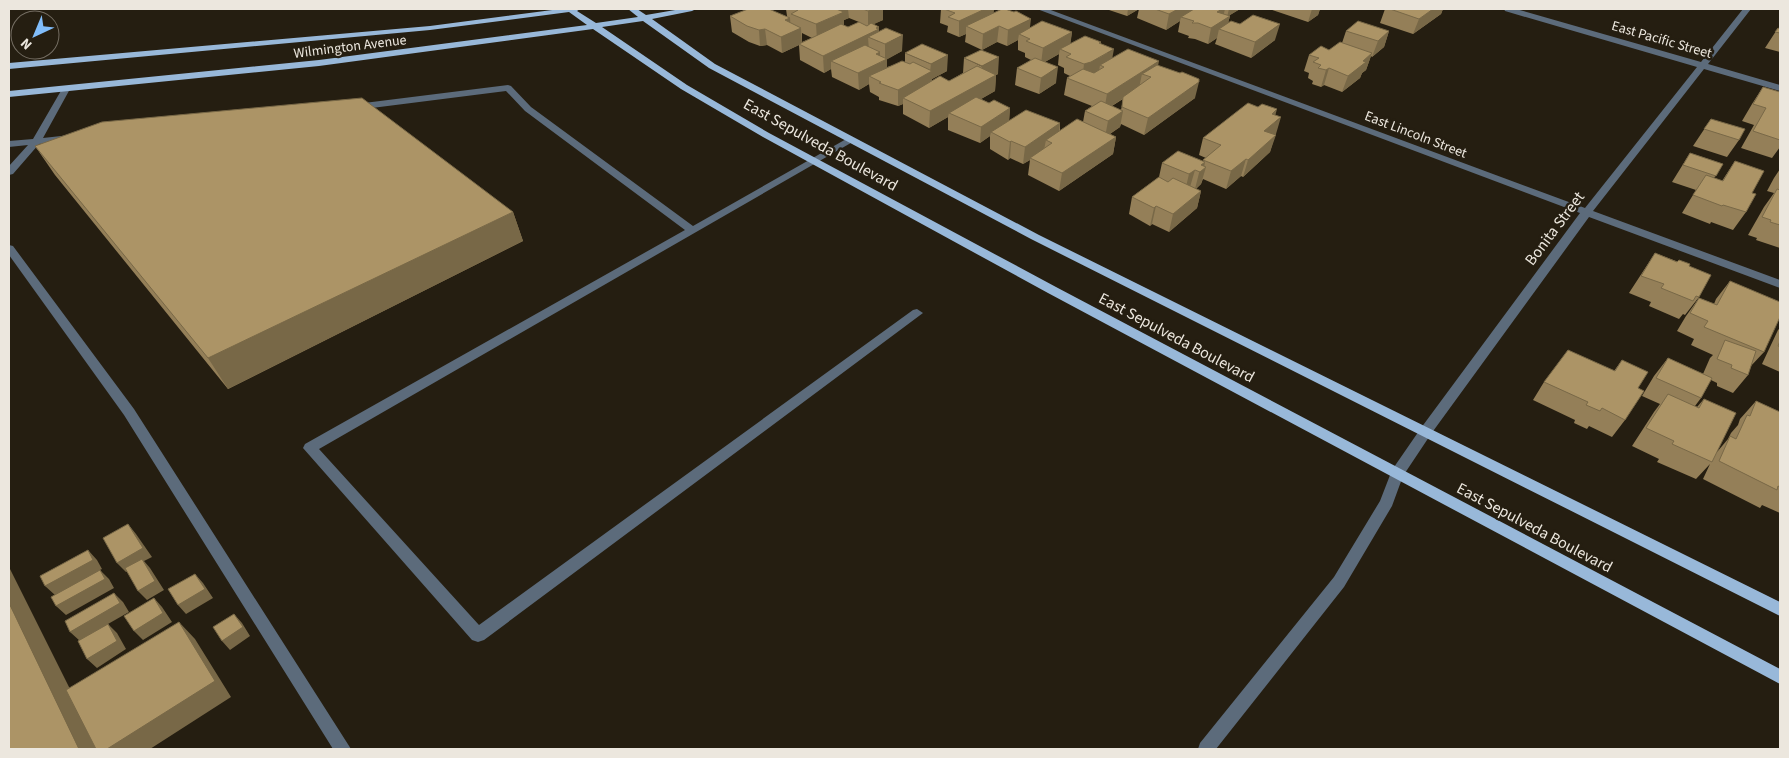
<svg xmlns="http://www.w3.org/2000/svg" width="1789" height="758" font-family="'Source Sans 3',sans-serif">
  <rect width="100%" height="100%" fill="#251e11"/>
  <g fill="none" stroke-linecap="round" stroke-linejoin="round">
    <!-- minor -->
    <path fill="#5c6b7b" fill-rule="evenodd" d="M1037 9H1048L1585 208 1697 67 1505 11 1504 9H1516L1701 62 1743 9H1751L1708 64 1780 85V91L1704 69 1593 211 1780 280V288L1589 217 1431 434 1403 476 1392 506 1344 587 1216 749H1198L1200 743 1334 577 1380 501 1392 470 1421 428 1580 213Z
      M508 85 511 86 531 107 693 226 848 138H854L856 140 319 449 479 625 913 310 917 309 923 313 484 640 478 642 472 640 303 448 305 444 685 230 525 111 506 91 356 110 351 107 356 104Z
      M66 86 70 89 43 138 70 135 75 138 70 141 39 144 13 174 9 175V166L28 145 9 147V141L33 139 62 89Z
      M9 245 13 246 134 409 351 749H333L124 415 9 255Z"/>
    <!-- major -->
    <path fill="#98b8d9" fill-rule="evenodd" d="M560 9H580L577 11 596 23 638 17 628 9H637L646 15 681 9H696L692 11 652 19 715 64 1039 235 1780 602V616L1031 239 709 68 643 21 602 27 687 85 769 133 1056 287 1780 669V684L1048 293 763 137 681 89 593 29 319 66 9 97V91L319 60 587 25 569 12 430 30 9 69V63L430 26Z"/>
  </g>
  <!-- wall -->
  <path fill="#947f58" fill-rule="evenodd" d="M786 9H883V20L873 24 879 27V31L902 51 887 59V67L905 62V53L947 71 932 79V81H949L963 73 964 58 998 74 996 75 995 91 981 99 989 103 1010 108 1009 120 1060 123V131L1083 122 1085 111 1092 106 1064 95 1067 78 1070 76 1064 73V68L1058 65 1059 54 1045 62 1056 83 1039 94 1015 85 1017 68 1031 60 1025 57V53L1018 50V40L1007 46 997 42 982 50 965 42 966 34 959 37 947 32 948 26 940 23 941 9H994L993 13 1030 28 1072 32 1070 44 1101 42V44L1112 58 1158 65 1195 98 1144 135 1121 124 1120 127 1110 134 1116 137 1113 154 1059 191 1028 175 1030 160 1023 164 1010 158 1008 160 990 149V136L980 143 948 130V117L929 128 903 114V104L898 106 879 100V97L870 92 869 84 859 90 832 77 831 69 824 73 800 60 799 45 782 53 767 45 760 46 749 42 732 32 730 16H787ZM849 18 859 22 848 27 844 26V20ZM802 33 812 38 802 42ZM1123 99 1121 110 1112 106Z
    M1109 9H1139L1127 16 1109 10Z
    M1139 9H1240L1228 16H1230L1228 23 1275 40 1251 58 1215 44 1217 38 1208 44 1195 39 1188 38 1189 36 1178 32 1180 21 1166 30 1137 18Z
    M1269 9H1320L1318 15 1308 22Z
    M1385 9H1443L1441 14 1413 34 1380 23Z
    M1778 28 1780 29V52L1765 48Z
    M1346 31H1389L1384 47 1372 57 1371 56 1366 70 1362 73 1360 78 1342 92 1324 85 1321 87 1312 84 1313 81 1308 78 1309 73 1304 71 1309 55 1329 50 1342 43Z
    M1763 87 1780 92V147L1772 158 1741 148 1754 125 1742 121 1752 104Z
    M1275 115 1276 134 1275 135 1270 152 1243 177 1241 176 1226 189 1203 179 1201 184 1196 189 1201 191 1197 208 1169 232 1152 224 1150 226 1129 214 1132 197 1159 177 1162 163 1203 161 1206 158 1199 155 1203 138Z
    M1711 119 1739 140 1727 157 1693 146Z
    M35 146 513 212 523 241 228 389 55 175Z
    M1690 153 1723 164 1714 178 1722 181 1735 161 1752 193 1746 212 1733 230 1711 222 1710 224 1682 213 1696 190 1672 182Z
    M1780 169V248L1756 240 1757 238 1748 235 1764 207 1774 193 1767 191 1774 178Z
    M1655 253 1689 266 1699 297 1685 315 1683 314 1679 319 1649 306 1651 302 1629 293Z
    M1730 281 1764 352 1750 367 1748 375 1733 393 1717 386V383L1711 380 1701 398 1695 406 1697 407 1704 399 1717 452 1728 439 1731 433 1738 425 1740 419 1756 401 1780 412V513L1762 505 1760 508 1703 479 1710 464 1696 479 1657 462 1659 459 1632 446 1654 412 1660 404 1642 396 1654 376 1668 358 1703 374 1710 358 1713 355 1691 345 1694 339 1677 331 1686 316 1699 298 1714 304 1716 299Z
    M1780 328V372L1762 364 1778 330Z
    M1622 360 1638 388 1625 420 1612 437 1589 426 1587 429 1574 423 1575 420 1533 400 1544 382 1614 371Z"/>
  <!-- shaded-wall -->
  <path fill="#786847" d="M838 9H848L849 18 844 20V28L817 40 816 24 838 15Z
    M873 9H883V20L868 27V11Z
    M985 9H994L993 20 966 26V34L959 37V21Z
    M1128 9H1139L1127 16Z
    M1178 9H1197L1181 17 1180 21 1166 30 1169 14Z
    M1222 9H1225L1222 21 1230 16 1226 31 1219 29 1217 38 1208 44 1211 28 1217 12Z
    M1229 9H1240L1227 17Z
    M1312 9H1320L1318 15 1308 22Z
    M1433 9H1443L1441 14 1413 34 1419 19Z
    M790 18 791 32 801 28 802 44H799V45L782 53 781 37 785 20Z
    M1031 19 1029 35 1019 34 1018 40 1007 46 1008 30Z
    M1280 24 1275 40 1251 58 1255 42Z
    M999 26 997 42 982 50 983 34Z
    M879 27V42L868 37 869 51 831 61V69L824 73 823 56Z
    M765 29 767 45 760 46 759 30Z
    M1389 31 1384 47 1372 57 1378 41Z
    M1072 32 1070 48 1060 49 1059 54 1041 64 1043 48Z
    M903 35 902 51 886 60 887 59V75L869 76V84L859 90 858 73 876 54 880 52V63L885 60V44Z
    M1101 42 1099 58 1114 49 1111 65 1104 67 1100 65 1099 72 1082 81 1084 64 1099 43Z
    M1372 53 1366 70 1362 73 1360 78 1342 92 1348 76 1363 61Z
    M948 55 947 71 932 79V87L903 98V104L898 106V90L930 72 931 64Z
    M999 57 998 74 981 83 982 66Z
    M1159 61 1156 77 1142 74 1139 88 1104 111 1107 94Z
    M1058 67 1056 83 1039 94 1041 78Z
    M1329 68 1324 85 1321 87 1326 70Z
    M996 75 995 91 953 115 949 113 948 117 929 128 930 111Z
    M1199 82 1195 98 1144 135 1148 118Z
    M1010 108 1009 124 991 132 990 136 980 143 981 127Z
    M1277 109 1273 124 1281 117 1276 134 1259 148 1264 131 1272 114Z
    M1123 111 1120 127 1105 137 1108 121Z
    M1060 123 1058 140 1052 143 1046 140 1044 150 1030 158V160L1023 164 1025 147Z
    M1276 135 1270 152 1243 177 1248 160Z
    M1116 137 1113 154 1059 191 1062 173Z
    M1011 141 1010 158 1008 160 1010 142Z
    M1246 159 1241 176 1226 189 1231 171Z
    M1205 162 1204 168 1206 167 1201 184 1195 189 1201 165Z
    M1195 170 1190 187 1185 191 1189 174Z
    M1201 191 1197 208 1169 232 1173 214Z
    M1156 206 1152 224 1150 226 1154 208Z
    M513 212 523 241 228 389 208 358Z
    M128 524 136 534 152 557 144 561 150 568 164 590 147 600 138 591 144 562 126 572 117 563Z
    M88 550 97 560 102 569 100 570 109 579 114 588 66 615 56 606 55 595 45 586Z
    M9 567 100 749H79L9 603Z
    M195 574 203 583 213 598 186 614 178 605Z
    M114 593 123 602 129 612 108 624 117 633 126 649 97 668 87 659 80 641 70 632Z
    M154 598 162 607 172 622 143 640 134 631Z
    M234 614 242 623 250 636 230 650 222 641Z
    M179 622 195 639 231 697 150 749H107Z"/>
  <!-- building -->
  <path fill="#ac9466" stroke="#786847" d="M748 9H769L790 18 785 20 801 28 781 37 765 29 759 30 747 26 730 16Z
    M794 9H836L844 12 816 24 791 14 798 10Z
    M863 9H873L868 11Z
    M944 9H985L959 21 948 17 955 13Z
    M1002 9H1005L1014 12 1016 11 1031 19 1008 30 999 26 983 34 966 26Z
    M1155 9H1178L1169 14Z
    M1194 9H1222L1217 12 1230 16 1211 28 1198 23H1192L1194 21 1181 17Z
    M1390 9H1433L1419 19Z
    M1253 15 1280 24 1255 42 1219 29 1231 21 1240 24Z
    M1042 21 1072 32 1043 48 1026 41 1030 39 1019 34Z
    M1358 21 1389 31 1378 41 1346 31Z
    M859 22 867 26 871 23 879 27 876 28 879 29 823 56 799 44 841 24 848 27Z
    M886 28 903 35 885 44 868 37Z
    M1778 28 1780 29V33L1775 32Z
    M1085 36 1101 42 1099 43 1114 49 1091 62 1084 64 1066 57 1071 54 1060 49Z
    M1340 42 1372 53 1363 61 1366 62 1348 76 1329 68 1326 70 1318 68 1321 65 1313 62 1319 58 1309 55 1321 46 1329 50Z
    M922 44 948 55 931 64 905 53Z
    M865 45 880 52 876 54 887 59 858 73 831 61Z
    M1128 49 1159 61 1107 94 1067 78 1083 69 1094 73 1104 67 1100 65Z
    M981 50 999 57 982 66 964 58Z
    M1035 58 1058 67 1041 78 1017 68Z
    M902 61 910 64 913 62 932 71 898 90 879 83 881 82 869 76Z
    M1157 65 1180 73 1182 72 1199 79V82L1148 118 1122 107 1123 97 1151 77 1142 74Z
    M977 66 996 75 930 111 903 98 940 76 949 81Z
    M1763 87 1780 92V140L1753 131 1766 108 1753 104Z
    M976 97 989 103 994 100 1010 108 981 127 949 113Z
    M362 98 513 212 208 358 35 146 102 122Z
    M1101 101 1123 111 1108 121 1085 111Z
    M1248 103 1258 107 1262 104 1277 109 1272 114 1281 117 1264 131 1276 135 1248 160 1246 159 1231 171 1203 160 1221 145 1203 138Z
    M1026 110 1060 123 1025 147 1011 141 1010 142 991 132Z
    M1077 119 1116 137 1062 173 1030 158 1052 143 1046 140Z
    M1711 119 1745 129 1739 140 1704 129Z
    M1178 151 1205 162 1201 165 1206 167 1200 172 1195 170 1189 174 1162 163Z
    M1690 153 1723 164 1716 176 1683 165Z
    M1735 161 1764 171 1752 193 1756 194 1746 212 1723 205 1722 206 1693 195 1706 175 1723 181Z
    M1159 177 1168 182 1173 178 1201 191 1173 214 1156 206 1154 208 1132 197Z
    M1777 189 1780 190V225L1770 222 1771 220 1762 217Z
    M1655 253 1677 262 1679 260 1690 264 1689 266 1711 275 1699 297 1696 296 1693 301 1661 288 1664 284 1641 276Z
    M1730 281 1780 302V317L1764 352 1704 327 1708 321 1690 313 1699 298 1717 305Z
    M1725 340 1756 351 1748 375 1731 368 1732 365 1717 359Z
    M1780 341V347L1778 346Z
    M1568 350 1615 371 1622 360 1648 372 1638 388 1644 391 1625 420 1602 408 1600 411 1586 405 1588 402 1544 382Z
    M1668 358 1712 378 1701 398 1656 378Z
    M1668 394 1699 408 1704 399 1736 413 1712 462 1672 444 1674 441 1646 428Z
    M1756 401 1780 412V487L1778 486 1777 490 1719 461 1730 436 1736 439 1747 415 1750 416Z
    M128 524 143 548 117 563 103 538Z
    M88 550 93 560 45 586 40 576Z
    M142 559 155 581 138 591 125 568Z
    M100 570 105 579 56 606 51 597Z
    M195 574 205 589 178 605 168 589Z
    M114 593 120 603 70 632 65 621Z
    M154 598 163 613 134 631 124 616Z
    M9 603 79 749H9Z
    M234 614 243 627 222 641 213 627Z
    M179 622 215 681 107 749H96L66 690Z
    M108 624 117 641 87 659 78 641Z"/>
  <g text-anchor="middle" stroke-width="5" stroke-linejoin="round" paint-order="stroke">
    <!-- far-street labels -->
    <g font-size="14" fill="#ece7de" stroke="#251e11">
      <text transform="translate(1662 39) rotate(16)" y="5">East Pacific Street</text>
      <text transform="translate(350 46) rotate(-7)" y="5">Wilmington Avenue</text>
      <text transform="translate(1416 134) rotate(21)" y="5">East Lincoln Street</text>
    </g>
    <!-- street labels -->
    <g font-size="16" fill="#ece7de" stroke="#251e11">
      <text transform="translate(821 144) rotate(29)" y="6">East Sepulveda Boulevard</text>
      <text transform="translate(1554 228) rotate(-53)" y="6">Bonita Street</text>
      <text transform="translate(1177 337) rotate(28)" y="6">East Sepulveda Boulevard</text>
      <text transform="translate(1535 527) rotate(28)" y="6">East Sepulveda Boulevard</text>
    </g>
  </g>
  <!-- border -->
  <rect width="1789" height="758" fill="none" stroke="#ece7de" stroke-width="20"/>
  <!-- north arrow -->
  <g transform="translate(35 35) rotate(224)"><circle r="24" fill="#251e11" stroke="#756e63"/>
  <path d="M0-4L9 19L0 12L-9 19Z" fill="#81bdfa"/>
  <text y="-8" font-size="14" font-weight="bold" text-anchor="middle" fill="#ece7de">N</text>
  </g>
</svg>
